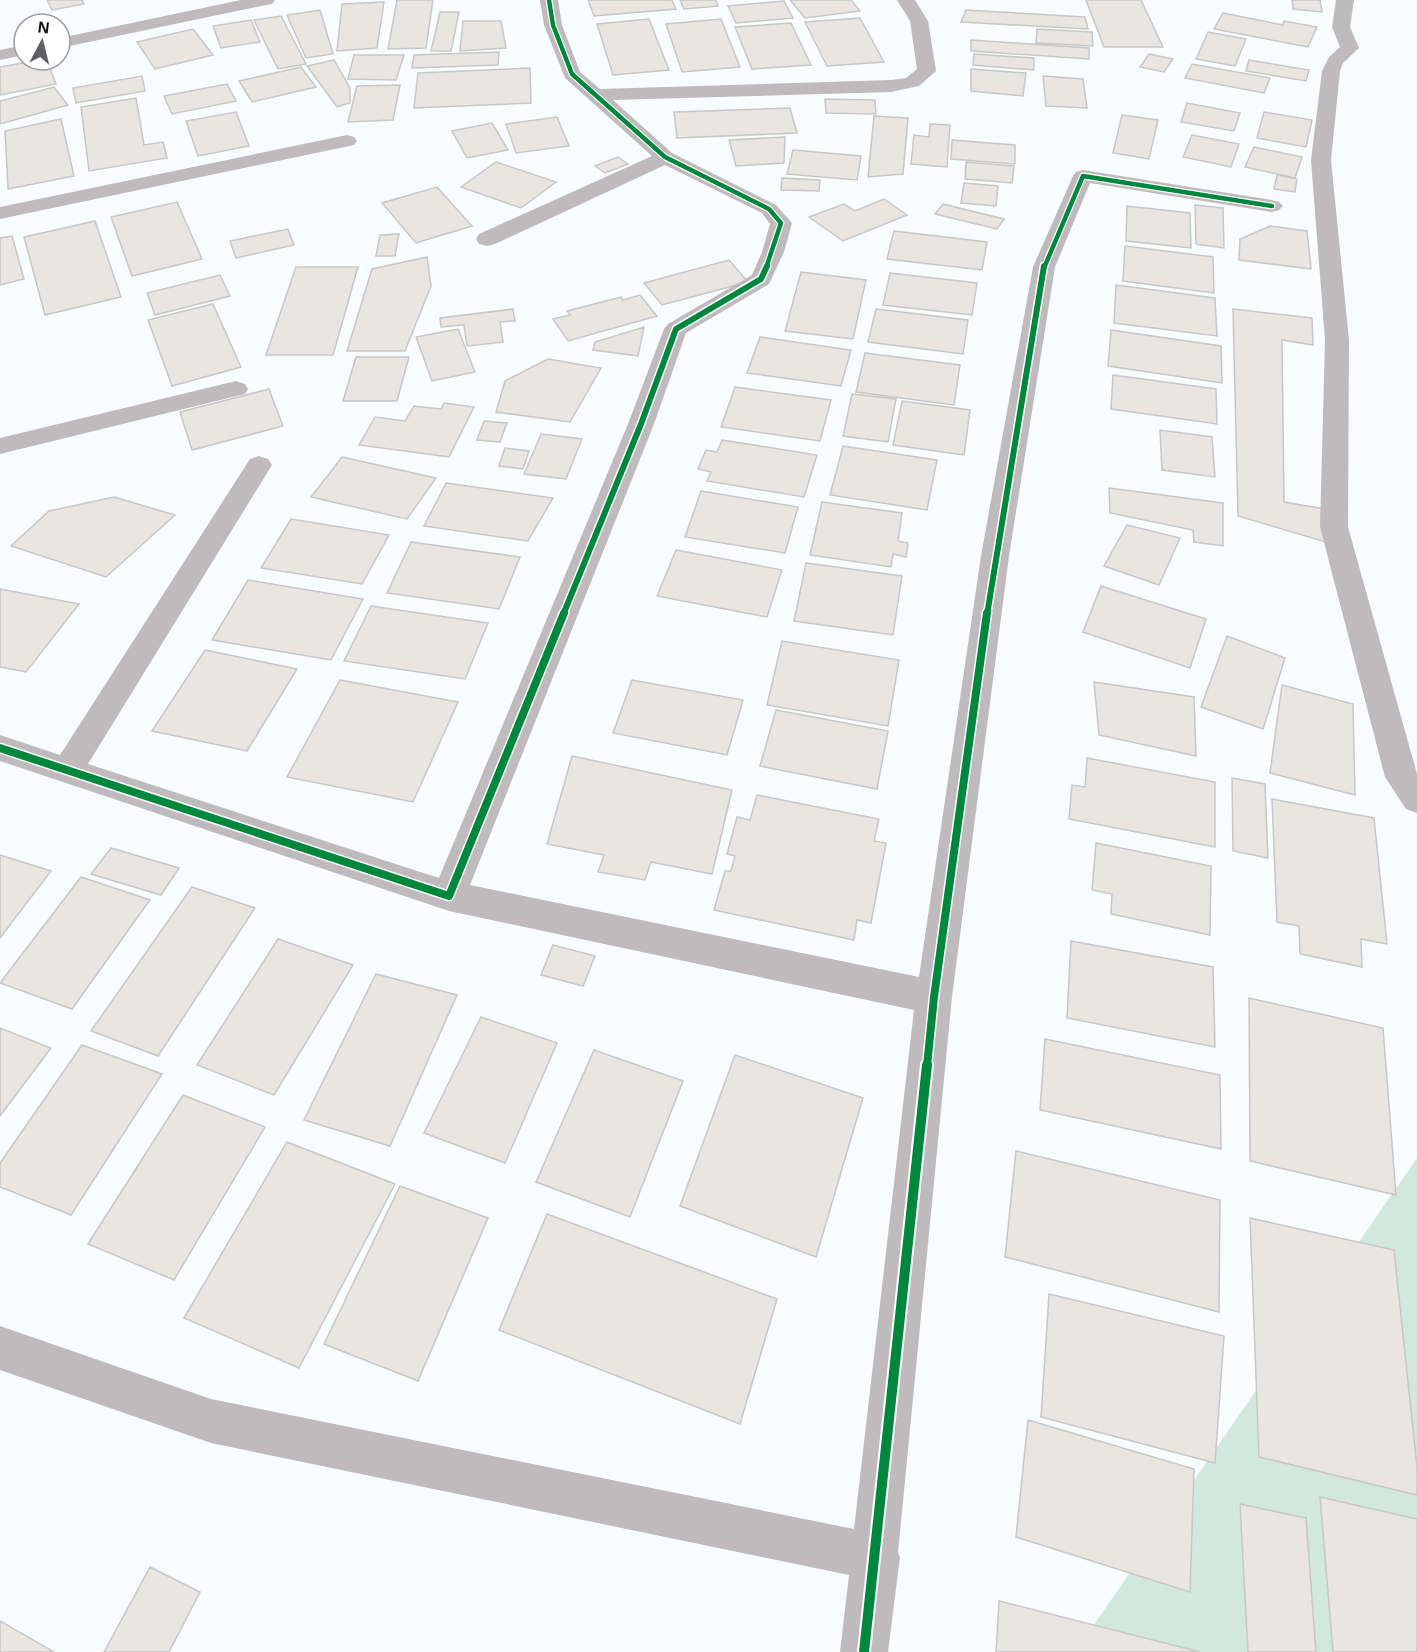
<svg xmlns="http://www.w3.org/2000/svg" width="1417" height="1652" font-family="Arial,sans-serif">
  <rect width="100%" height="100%" fill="#f9fcfe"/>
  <!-- green -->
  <path fill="#d2e7dd" d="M1417 1158V1652H1075Z"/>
  <!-- building -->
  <path fill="#e9e5e0" stroke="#c7c7c6" stroke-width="1.5" d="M47 0H82L84 4 52 10Z
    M397 0H433L426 48 388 49Z
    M588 0H672L676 9 594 16Z
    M680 0H716L718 6 684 9Z
    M790 0H851L860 11 805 18Z
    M1086 0H1141L1163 47H1104Z
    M1292 0H1320L1322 12 1293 9Z
    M784 1 793 18 736 23 728 6Z
    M384 2 377 48 337 51 342 4Z
    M320 10 333 54 306 58 287 15Z
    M966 10 1085 17 1088 29 961 22Z
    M440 12H459L451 51H431Z
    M1223 13 1283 25 1284 21 1317 27 1308 47 1214 29Z
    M281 16 306 64 278 69 254 20Z
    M860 18 884 62 827 66 805 22Z
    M649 19 669 70 613 75 597 24Z
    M721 19 740 67 682 72 666 24Z
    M251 20 260 42 221 48 213 26Z
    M463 21H501L506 48 460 51Z
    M791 23 811 65 752 69 735 27Z
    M193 29 213 55 155 69 137 42Z
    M1037 29 1092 32 1093 46 1036 43Z
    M1208 32 1246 39 1235 66 1196 59Z
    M971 40 1089 48V59L971 51Z
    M499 52 498 65 412 68 414 55Z
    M974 54 1034 58V70L973 65Z
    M1149 54 1173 59 1164 72 1140 67Z
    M354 55H404L396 80 348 79Z
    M39 60H47L56 84 0 95V67Z
    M334 60 350 88V103L337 107 307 66Z
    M1249 60 1309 70 1306 81 1246 71Z
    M1192 64 1270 78 1264 93 1185 78Z
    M301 67 316 87 252 102 239 81Z
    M530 68 531 103 414 108 418 73Z
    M971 69 1026 73 1023 96 971 91Z
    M142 76 145 91 76 103 73 88Z
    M1043 76 1083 79 1087 108 1046 106Z
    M227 84 236 101 172 114 164 96Z
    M400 85 393 120 348 122 357 86Z
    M54 87 68 105 0 124V101Z
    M136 98 144 145 163 142 167 158 89 171 81 107Z
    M825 99 875 100 876 114 826 113Z
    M1187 103 1240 113 1234 131 1181 122Z
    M790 108 797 133 677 138 674 112Z
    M236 112 249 146 198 156 186 121Z
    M1264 112 1312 120 1306 147 1257 138Z
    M1122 115 1158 120 1149 159 1113 153Z
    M874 116 908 118 903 174 868 177Z
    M557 117 569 146 516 153 506 124Z
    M61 119 74 176 8 189 5 131Z
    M492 123 508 150 467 158 452 131Z
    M930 124 950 125 947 167 911 164 914 135 929 137Z
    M1192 135 1239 144 1231 167 1183 157Z
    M785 137 784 163 736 166 729 140Z
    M952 140 1015 145V164L951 159Z
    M1254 147 1302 157 1295 178 1245 167Z
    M793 150 861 156 857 180 787 174Z
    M618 157 628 164 605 173 595 166Z
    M496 162 556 182 521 208 461 187Z
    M966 162 1014 166 1012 183 965 179Z
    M1277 175 1297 179 1295 192 1274 189Z
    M782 178 820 180 819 191 781 190Z
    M964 183 998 186 996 206 961 203Z
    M437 187 472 226 416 243 382 203Z
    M884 199 907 215 843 241 809 217 844 204 855 211Z
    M177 202 202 259 132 276 111 217Z
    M943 204 1004 219 997 229 935 214Z
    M1195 205 1223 208 1224 248 1196 244Z
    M1127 206 1190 213 1191 248 1126 241Z
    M95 221 121 297 45 315 24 237Z
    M1270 226 1307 231 1311 269 1239 260 1240 239Z
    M288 229 294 245 236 258 230 241Z
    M894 231 987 242 982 270 887 259Z
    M399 234 395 256H376L380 235Z
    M12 236 24 279 0 285V238Z
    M1125 246 1213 257 1214 293 1123 281Z
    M427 257 431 286 405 351H347L372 269Z
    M729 260 748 282 662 305 644 283Z
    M296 267H358L333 355H266Z
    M801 272 866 280 853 339 785 331Z
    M890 273 977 283 972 315 883 305Z
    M220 275 230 296 155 315 147 293Z
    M1116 285 1215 298 1217 336 1114 323Z
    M640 295 657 316 568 341 553 319 570 315 567 311 621 297 623 300Z
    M213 304 241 367 172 386 148 320Z
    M513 309 515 321 500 322 503 342 467 346 464 325 441 327 440 318Z
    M876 309 968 320 963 354 868 342Z
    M1233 309 1312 318 1313 345 1282 340 1284 502 1325 509 1326 542 1238 516Z
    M644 327 638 356 593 350 595 342Z
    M458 329 475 372 432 381 416 337Z
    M1111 330 1221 346 1222 383 1108 366Z
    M760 337 851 350 841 386 747 373Z
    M865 353 960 365 954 405 856 392Z
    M356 357H409L397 401H343Z
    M548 359 601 368 570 422 496 412 505 381Z
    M1113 375 1216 389 1217 424 1111 409Z
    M735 387 831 400 820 441 721 427Z
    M269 389 283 426 192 450 180 412Z
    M852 394 896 399 888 442 843 436Z
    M902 401 970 410 964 455 893 445Z
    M444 403 474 407 449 457 359 445 375 417 405 421 414 406 441 409Z
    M484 421 507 423 500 442 477 440Z
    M1160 430 1212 437 1215 477 1162 470Z
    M541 434 582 439 566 479 524 474Z
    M722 440 817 455 804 497 707 481 711 472 698 469 706 450 717 452Z
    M843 446 937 460 927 510 830 495Z
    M505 448 529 451 523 469 499 466Z
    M342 457 436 478 407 519 311 497Z
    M446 483 553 498 528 541 424 526Z
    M1109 488 1223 503V546L1194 542 1193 530 1110 513Z
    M701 491 798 507 785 553 685 537Z
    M114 497 175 515 106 577 11 546 49 511Z
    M822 502 902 513 898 541 908 543 906 557 893 554 891 567 810 555Z
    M291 519 389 535 362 584 261 568Z
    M1127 525 1180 538 1159 585 1104 566Z
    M411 542 520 557 499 609 387 593Z
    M676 550 782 570 767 617 657 596Z
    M806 563 902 576 893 635 794 621Z
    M248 580 363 599 331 660 212 640Z
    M1101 586 1206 619 1190 668 1083 632Z
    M0 589 79 604 26 672 0 667Z
    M371 606 488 623 465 679 344 661Z
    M1227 636 1285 658 1263 729 1201 707Z
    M782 641 899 660 888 726 767 705Z
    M205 650 297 669 247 751 152 731Z
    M340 680 458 702 413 802 287 777Z
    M632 680 743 700 727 755 613 733Z
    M1094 682 1194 697 1196 756 1099 735Z
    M1282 685 1353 704 1355 795 1270 773Z
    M776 710 888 731 877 789 760 766Z
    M572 756 732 790 712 874 651 862 645 880 598 872 604 855 547 844Z
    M1087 758 1215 782V847L1069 819 1072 785 1085 787Z
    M1232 778 1265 784 1268 858 1233 851Z
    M757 795 879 819 874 841 886 843 871 923 857 920 854 940 714 910 725 871H731L735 856 727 854 737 817 750 820Z
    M1272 799 1374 818 1387 944 1361 939 1362 967 1300 954 1299 926 1277 922Z
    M1096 843 1211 866 1210 935 1111 914 1112 894 1092 890Z
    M111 848 179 868 161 895 91 874Z
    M0 855 51 871 0 938Z
    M81 877 150 900 72 1009 0 983Z
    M192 887 255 908 158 1056 91 1031Z
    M278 939 353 965 274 1095 197 1065Z
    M1071 941 1213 967 1215 1047 1067 1018Z
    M553 945 595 956 583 986 541 975Z
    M376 974 457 995 390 1146 304 1120Z
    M1249 998 1383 1028 1396 1195 1250 1161Z
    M481 1017 557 1043 505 1163 424 1133Z
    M0 1028 51 1048 0 1116Z
    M1045 1039 1220 1075 1221 1149 1040 1110Z
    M82 1045 162 1074 71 1215 0 1187V1163Z
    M594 1050 683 1081 630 1217 536 1182Z
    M735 1055 863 1098 816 1257 680 1206Z
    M183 1095 265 1127 174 1280 88 1244Z
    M287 1142 395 1184 299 1368 184 1318Z
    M1016 1151 1220 1200 1219 1312 1005 1257Z
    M400 1186 488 1218 418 1381 324 1344Z
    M547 1214 777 1299 740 1424 499 1330Z
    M1250 1218 1394 1250 1417 1467V1495L1259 1457Z
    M1049 1294 1224 1336 1215 1463 1041 1417Z
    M1028 1420 1194 1469 1190 1592 1016 1537Z
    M1320 1497 1417 1519V1652H1333Z
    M1240 1504 1306 1518 1316 1652H1248Z
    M150 1567 200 1592 169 1652H104Z
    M999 1601 1200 1652H996Z
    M0 1621 54 1652H0Z"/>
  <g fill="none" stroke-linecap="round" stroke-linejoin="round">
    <!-- minor -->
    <path fill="#bfbabb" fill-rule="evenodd" d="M241 0H275L272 4 266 5 60 48V38Z
      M540 0H558L562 25 580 72 600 89 891 80 906 78 917 69 910 21 897 0H915L928 21 936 71 919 86 891 92 613 100 672 153 776 205 792 223 784 252 769 284 686 333 654 424 470 885 919 977 981 556 1033 267 1073 176 1076 172 1083 170 1272 200 1279 202 1283 206 1279 210 1272 212 1090 183 1055 267 1009 556 952 997 898 1553 900 1557 888 1652H840L849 1575 211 1443 0 1370V1326L211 1399 854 1529 914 1010 449 911 0 761V735L60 755 250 459 259 456 268 459 272 465 88 764 439 878 628 424 664 329 668 324 752 275 762 252 770 224 762 213 665 165 495 244 487 246 479 244 476 239 479 234 652 156 565 78 544 25Z
      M1336 0H1354L1350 27 1359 48 1343 63 1340 71 1331 160 1349 340 1348 527 1417 774V813L1406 809 1385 777 1320 527 1325 340 1311 160 1322 71 1329 57 1340 47 1332 27Z
      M24 45V55L0 60V50Z
      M347 135 354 137 357 141 354 145 0 219V207Z
      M236 381 245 384 248 389 245 394 0 454V438Z"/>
    <defs>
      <path id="cycleway-far3" d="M549 0 553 25 572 74 665 157 769 209 781 223 766 268
        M1044 268 1083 176 1272 206"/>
      <path id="cycleway-far2" d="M563 615 641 424 676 329 761 279 767 266
        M987 615 1044 266"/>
      <path id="cycleway-far1" d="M0 748 449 896 564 613
        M927 1066 934 997 987 613"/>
      <path id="cycleway" d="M864 1652 927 1065"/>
    </defs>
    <!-- cycleway-far3 casing -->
    <use href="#cycleway-far3" stroke="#fff" stroke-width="7"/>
    <!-- cycleway-far2 casing -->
    <use href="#cycleway-far2" stroke="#fff" stroke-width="9"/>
    <!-- cycleway-far1 casing -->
    <use href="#cycleway-far1" stroke="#fff" stroke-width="11"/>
    <!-- cycleway casing -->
    <use href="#cycleway" stroke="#fff" stroke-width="14"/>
    <!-- cycleway-far3 -->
    <use href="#cycleway-far3" stroke="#00873e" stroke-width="4.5"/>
    <!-- cycleway-far2 -->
    <use href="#cycleway-far2" stroke="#00873e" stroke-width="6"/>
    <!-- cycleway-far1 -->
    <use href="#cycleway-far1" stroke="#00873e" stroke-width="8"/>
    <!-- cycleway -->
    <use href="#cycleway" stroke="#00873e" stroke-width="10"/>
  </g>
  <!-- north arrow -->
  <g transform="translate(42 42) rotate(7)"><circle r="28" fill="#ffffff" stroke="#9d9e9f" stroke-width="1.5"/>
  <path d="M0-4.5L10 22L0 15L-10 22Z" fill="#5e6163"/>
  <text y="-9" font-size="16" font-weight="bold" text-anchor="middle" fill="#0a0d0f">N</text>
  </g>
</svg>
